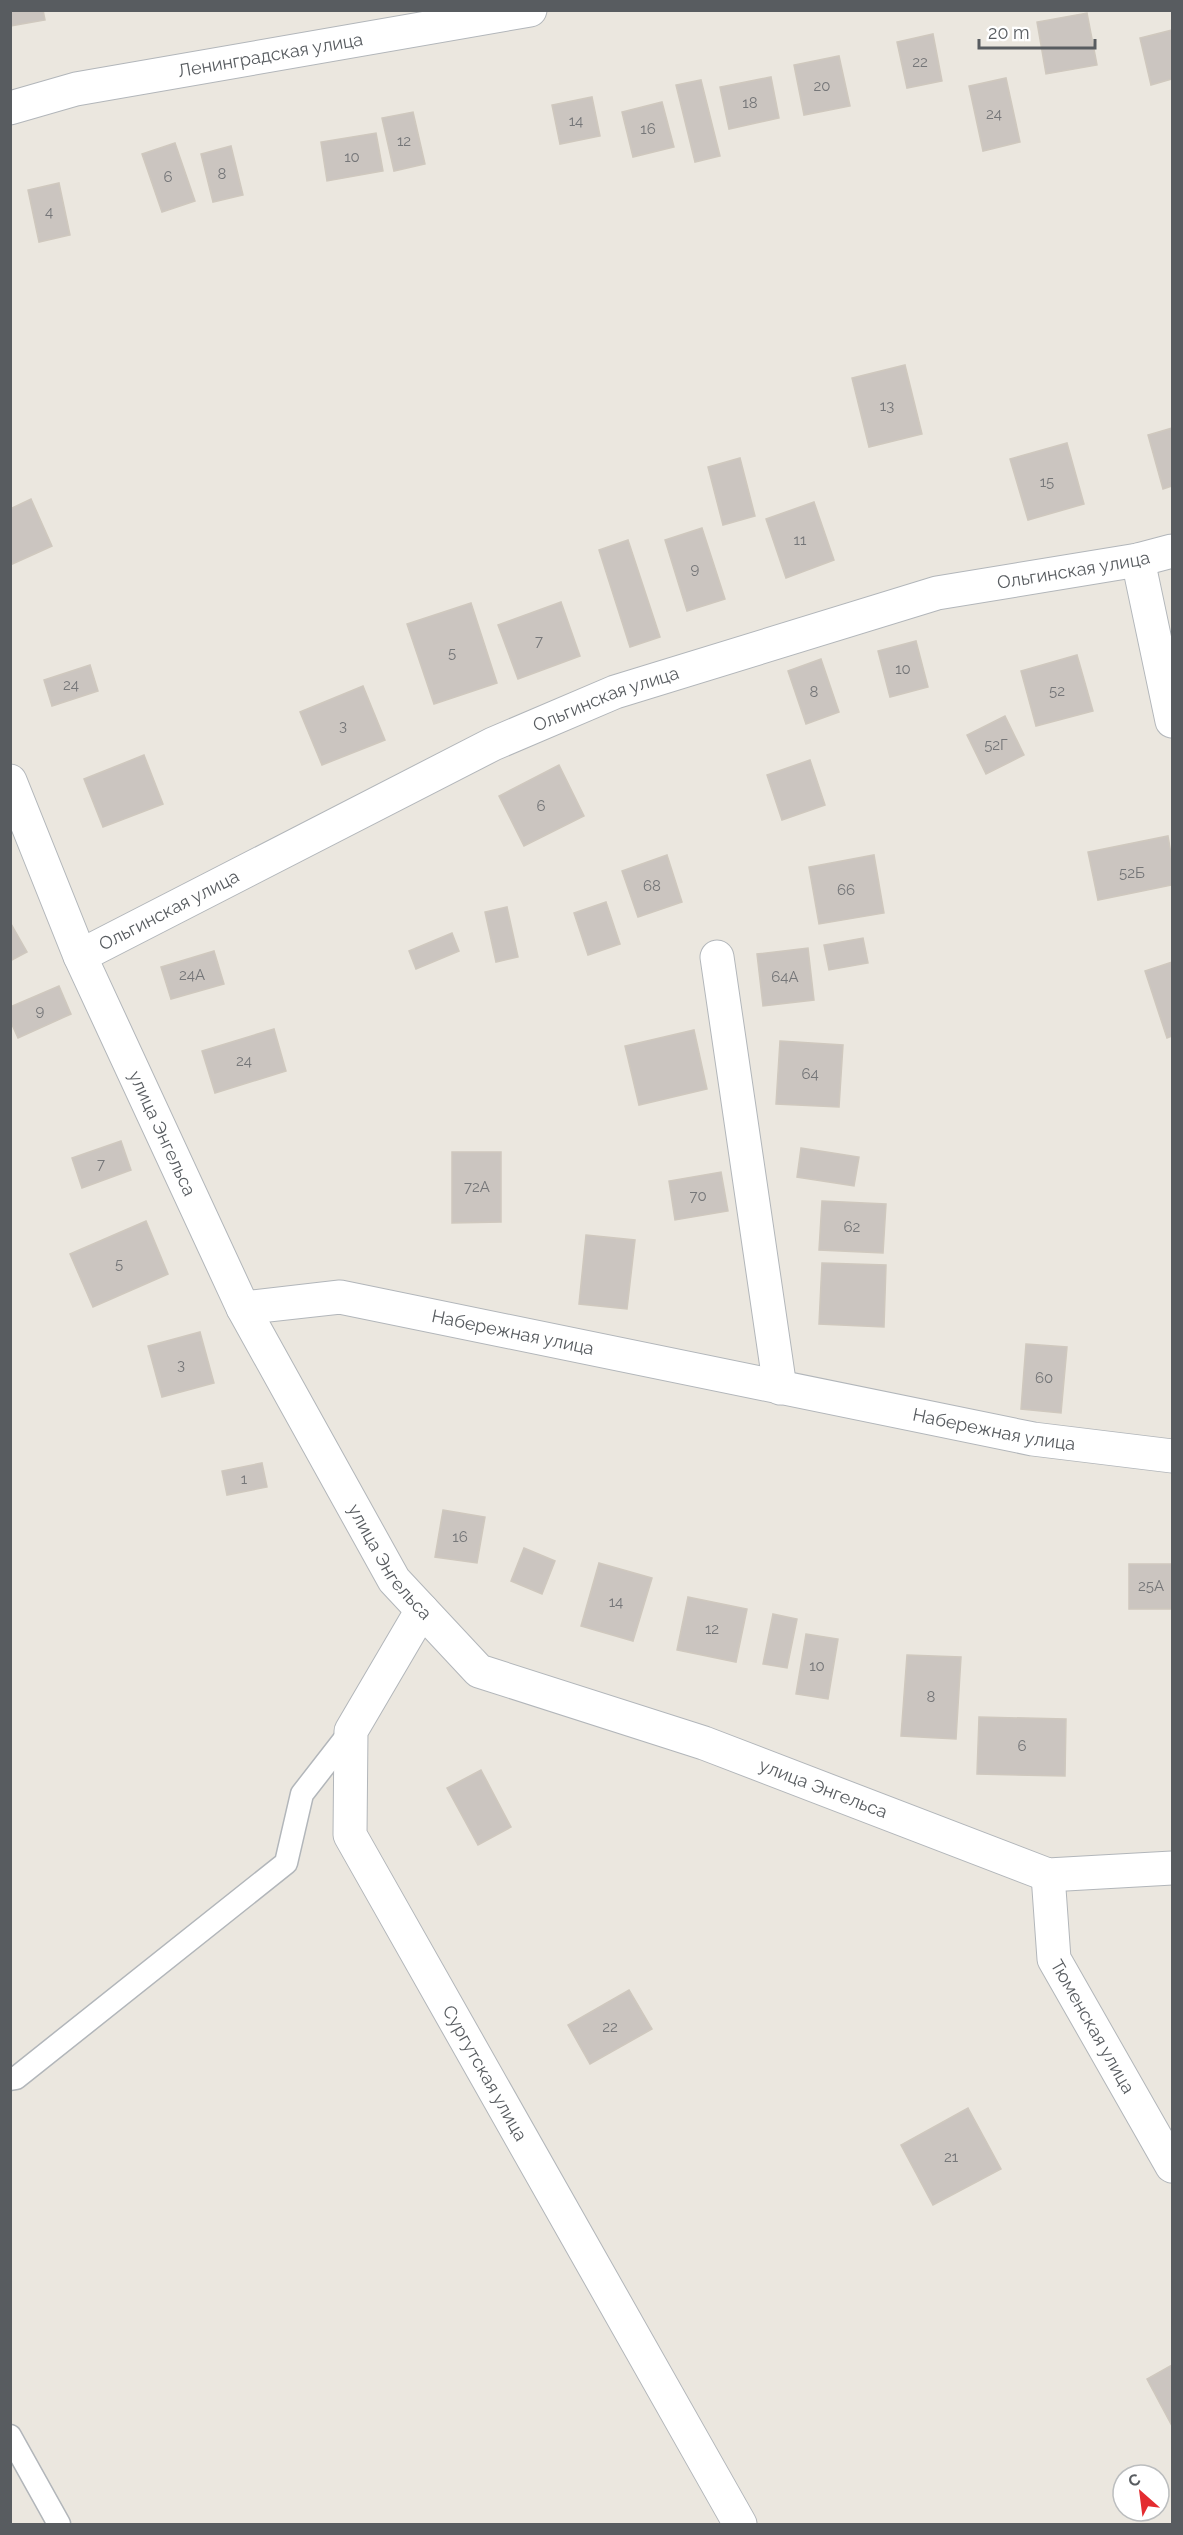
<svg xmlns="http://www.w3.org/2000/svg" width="1183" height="2535" font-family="Raleway,sans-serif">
  <rect width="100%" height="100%" fill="#ebe7df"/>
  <g fill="#cbc5c0" stroke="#cfc8be" stroke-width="1.5">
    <polygon points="10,10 43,10 45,20 10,26"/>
    <polygon points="1087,13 1097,65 1046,74 1037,22"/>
    <polygon points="1172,30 1172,79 1151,85 1140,38"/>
    <polygon points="933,34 942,81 907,88 897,42"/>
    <polygon points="839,56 850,106 804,115 794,65"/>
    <polygon points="771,77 779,118 729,129 720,87"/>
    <polygon points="1006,78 1020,142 983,151 969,86"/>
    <polygon points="701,80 720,156 695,162 676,85"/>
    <polygon points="592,97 600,136 560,144 552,105"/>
    <polygon points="662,102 674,147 633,157 622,112"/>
    <polygon points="413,112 425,164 394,171 382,118"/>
    <polygon points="376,133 383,171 327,181 321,142"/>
    <polygon points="175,143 195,201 162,212 142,154"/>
    <polygon points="231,146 243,195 213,202 201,154"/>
    <polygon points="59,183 70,235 39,242 28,190"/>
    <polygon points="905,365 922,434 869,447 852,378"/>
    <polygon points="1172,428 1172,486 1163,489 1148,435"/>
    <polygon points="1067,443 1084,504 1028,520 1010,459"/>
    <polygon points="740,458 755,516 723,525 708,467"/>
    <polygon points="31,499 52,546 10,565 10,509"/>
    <polygon points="814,502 834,560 786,578 766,519"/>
    <polygon points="702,528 725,599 687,611 665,540"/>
    <polygon points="628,540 660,637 630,647 599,550"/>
    <polygon points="561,602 580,656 518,679 498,625"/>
    <polygon points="471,603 497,683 434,704 407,624"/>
    <polygon points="916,641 928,687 890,697 878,651"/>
    <polygon points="1077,655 1093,711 1036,726 1021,671"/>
    <polygon points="821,659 839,712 806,724 788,671"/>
    <polygon points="90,665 98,691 52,706 44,680"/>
    <polygon points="363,686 385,740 322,765 300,712"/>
    <polygon points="1005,716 1024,755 986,774 967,735"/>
    <polygon points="144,755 163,804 103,827 84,779"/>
    <polygon points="810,760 825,805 782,820 767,775"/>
    <polygon points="559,765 584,816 524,846 499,796"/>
    <polygon points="1168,836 1172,860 1172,885 1098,900 1088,852"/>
    <polygon points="667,855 682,902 638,917 622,871"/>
    <polygon points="874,855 884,913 819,924 809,867"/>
    <polygon points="606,902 620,944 588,955 574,913"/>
    <polygon points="507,907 518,957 496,962 485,912"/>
    <polygon points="10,922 27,952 10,961"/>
    <polygon points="452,933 459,951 416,969 409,951"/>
    <polygon points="863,938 868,963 829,970 824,945"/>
    <polygon points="808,948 814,1000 763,1006 757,954"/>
    <polygon points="214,951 224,984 171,999 161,967"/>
    <polygon points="1172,962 1172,1036 1167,1038 1145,971"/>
    <polygon points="59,986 71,1014 18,1038 10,1020 10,1007"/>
    <polygon points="274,1029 286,1071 215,1093 202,1051"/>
    <polygon points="694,1030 707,1089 639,1105 625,1046"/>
    <polygon points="780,1041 843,1045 839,1107 776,1104"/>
    <polygon points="121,1141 131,1170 82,1188 72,1158"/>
    <polygon points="801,1148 859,1157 854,1186 797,1177"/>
    <polygon points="452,1152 501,1152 501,1222 452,1223"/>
    <polygon points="721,1172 728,1211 675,1220 669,1181"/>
    <polygon points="822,1201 886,1204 883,1253 819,1250"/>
    <polygon points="146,1221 168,1274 93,1307 70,1254"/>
    <polygon points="586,1235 635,1240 627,1309 579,1304"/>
    <polygon points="822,1263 886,1265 884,1327 819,1324"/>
    <polygon points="200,1332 214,1383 162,1397 148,1346"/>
    <polygon points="1026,1344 1067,1347 1061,1413 1021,1409"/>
    <polygon points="262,1463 267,1487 227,1495 222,1471"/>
    <polygon points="443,1510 485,1517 477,1563 435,1557"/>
    <polygon points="524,1548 555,1561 542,1594 511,1581"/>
    <polygon points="599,1563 652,1578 633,1641 581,1626"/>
    <rect x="1129" y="1564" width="43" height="45"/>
    <polygon points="688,1597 747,1609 736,1662 677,1650"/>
    <polygon points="773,1614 797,1619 787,1668 763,1664"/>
    <polygon points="806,1634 838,1639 828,1699 796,1694"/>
    <polygon points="907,1655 961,1657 956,1739 901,1736"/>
    <polygon points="979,1717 1066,1719 1065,1776 977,1774"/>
    <polygon points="481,1770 511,1827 478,1845 447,1788"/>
    <polygon points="629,1990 652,2029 590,2064 568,2025"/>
    <polygon points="968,2108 1001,2169 933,2205 901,2145"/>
    <polygon points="1172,2365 1172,2426 1147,2379"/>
  </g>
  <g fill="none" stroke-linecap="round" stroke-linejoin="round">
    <g stroke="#b2b6ba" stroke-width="25">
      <g id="service">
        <polyline points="10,2079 16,2078 286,1863 302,1794 351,1731"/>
        <polyline points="10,2436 59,2524"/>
      </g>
    </g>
    <g stroke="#b2b6ba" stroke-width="35">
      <g id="minor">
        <path id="s1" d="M10,108l66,-19 454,-79"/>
        <polyline points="1138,560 1172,721"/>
        <path id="s2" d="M10,781l70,175 163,352 151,272 85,91 225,72 344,132 124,-7"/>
        <path id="s3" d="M80,956l413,-212 122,-52 322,-99 201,-33 34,-9"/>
        <polyline points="717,957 780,1388"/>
        <path id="s4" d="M243,1308l97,-11 693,142 139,17"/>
        <path id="s5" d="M422,1610l-71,121 -1,104 390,689"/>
        <path id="s6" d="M1048,1875l6,84 118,207"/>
      </g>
    </g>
    <use href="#service" stroke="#fff" stroke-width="22"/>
    <use href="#minor" stroke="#fff" stroke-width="33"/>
  </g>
  <g text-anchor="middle" stroke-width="5" stroke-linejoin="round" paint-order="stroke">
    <g font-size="15" fill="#757678">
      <text x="920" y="67">22</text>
      <text x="822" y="91">20</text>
      <text x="750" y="108">18</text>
      <text x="994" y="119">24</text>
      <text x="576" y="126">14</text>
      <text x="648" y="134">16</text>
      <text x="404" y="146">12</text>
      <text x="352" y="162">10</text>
      <text x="222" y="179">8</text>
      <text x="168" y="182">6</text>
      <text x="49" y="217">4</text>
      <text x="887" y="411">13</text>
      <text x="1047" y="487">15</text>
      <text x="800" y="545">11</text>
      <text x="695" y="574">9</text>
      <text x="539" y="646">7</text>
      <text x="452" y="658">5</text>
      <text x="903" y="674">10</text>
      <text x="71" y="690">24</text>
      <text x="1057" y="696">52</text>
      <text x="814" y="697">8</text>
      <text x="343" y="731">3</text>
      <text x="996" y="750">52Г</text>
      <text x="541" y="811">6</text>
      <text x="1132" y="878">52Б</text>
      <text x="652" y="891">68</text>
      <text x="846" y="895">66</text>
      <text x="192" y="980">24А</text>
      <text x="785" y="982">64А</text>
      <text x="40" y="1016">9</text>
      <text x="244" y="1066">24</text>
      <text x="810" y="1079">64</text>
      <text x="101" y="1169">7</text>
      <text x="477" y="1192">72А</text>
      <text x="698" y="1201">70</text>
      <text x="852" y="1232">62</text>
      <text x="119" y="1269">5</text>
      <text x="181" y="1370">3</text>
      <text x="1044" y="1383">60</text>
      <text x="244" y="1484">1</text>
      <text x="460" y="1542">16</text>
      <text x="1151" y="1591">25А</text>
      <text x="616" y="1607">14</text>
      <text x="712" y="1634">12</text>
      <text x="817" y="1671">10</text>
      <text x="931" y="1702">8</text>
      <text x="1022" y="1751">6</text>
      <text x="610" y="2032">22</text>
      <text x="951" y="2162">21</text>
    </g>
    <g font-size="18" fill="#585c60" stroke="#fff">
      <text dy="6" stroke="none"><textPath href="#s1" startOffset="266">Ленинградская улица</textPath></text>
      <text dy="6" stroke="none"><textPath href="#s3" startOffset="1072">Ольгинская улица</textPath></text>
      <text dy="6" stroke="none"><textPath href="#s3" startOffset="586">Ольгинская улица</textPath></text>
      <text dy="6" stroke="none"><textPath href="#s3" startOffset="100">Ольгинская улица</textPath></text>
      <text dy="6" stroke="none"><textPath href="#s2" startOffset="384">улица Энгельса</textPath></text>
      <text dy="6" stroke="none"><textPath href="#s4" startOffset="274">Набережная улица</textPath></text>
      <text dy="6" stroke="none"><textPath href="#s4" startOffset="765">Набережная улица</textPath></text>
      <text dy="6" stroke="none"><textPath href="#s2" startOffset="870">улица Энгельса</textPath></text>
      <text dy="6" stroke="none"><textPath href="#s2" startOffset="1376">улица Энгельса</textPath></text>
      <text dy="6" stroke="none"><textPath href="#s6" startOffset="162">Тюменская улица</textPath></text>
      <text dy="6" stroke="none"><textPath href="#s5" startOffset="518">Сургутская улица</textPath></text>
    </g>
  </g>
  <rect width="1183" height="2535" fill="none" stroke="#585c60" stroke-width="24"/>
  <g transform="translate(1141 2493) rotate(332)"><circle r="28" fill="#ffffff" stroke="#bcbebf" stroke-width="1.5"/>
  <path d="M0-4.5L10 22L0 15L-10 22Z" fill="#e42c30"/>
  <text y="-9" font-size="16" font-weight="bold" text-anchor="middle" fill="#585c60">С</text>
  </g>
  <path d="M979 39v9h116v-9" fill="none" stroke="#585c60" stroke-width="3"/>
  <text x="988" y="39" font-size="18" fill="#585c60" stroke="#ffffff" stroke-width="4.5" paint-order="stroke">20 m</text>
</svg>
